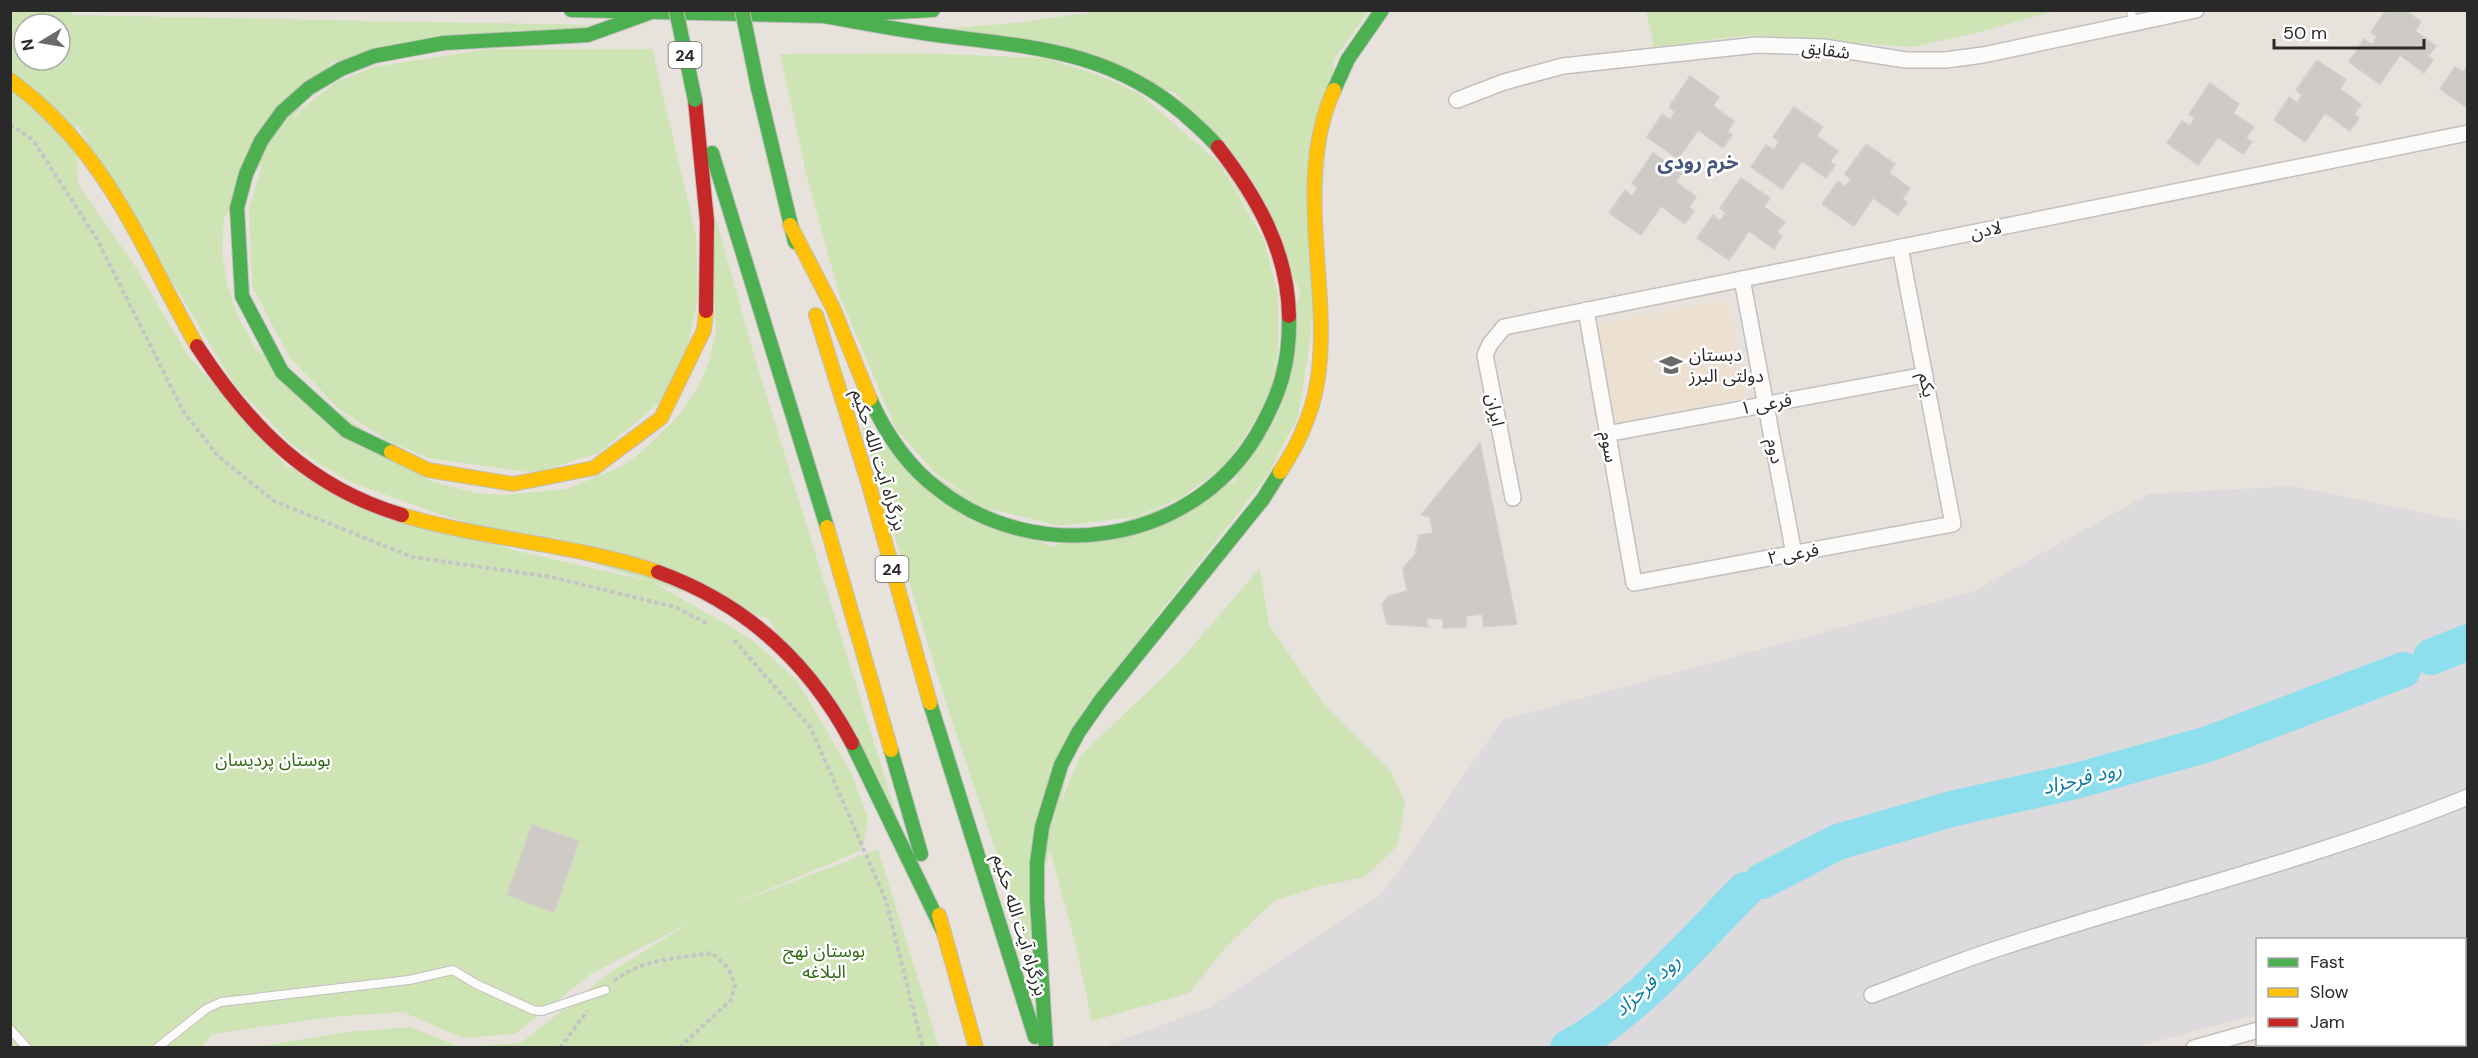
<svg xmlns="http://www.w3.org/2000/svg" width="2478" height="1058" font-family="'DM Sans','Noto Sans Arabic',sans-serif">
  <rect width="100%" height="100%" fill="#e8e2dd"/>
  <polygon fill="#dddadd" points="2293,486 2467,522 2467,957 2465,957 2464,940 2258,940 2257,1015 2134,1047 1108,1048 1108,1045 1208,1008 1383,893 1502,720 1972,592 2149,494"/>
  <polygon fill="#ece0d1" points="1724,300 1729,310 1745,398 1614,423 1597,332 1600,324"/>
  <g fill="#cee4b4" fill-rule="evenodd">
    <polygon points="1106,10 1369,11 1334,59 1310,341 1298,417 1267,476 1081,713 1028,947 948,709 854,402 881,443 1050,547 1235,482 1301,292 1176,93 950,28 1016,23"/>
    <path d="M10,11h62v4l522,10 -262,37 -108,156 -2,34 5,31 10,32 19,34 176,133 45,11 27,2 63,-6 55,-23 23,-17 33,-33 19,-27 11,-25 8,-31 -7,-138 48,170 140,452 -128,-198 -330,-105 -86,-31 -34,-19 -30,-22 -55,-58 -158,-261 2,61 57,82 54,91 97,109 227,84 140,32 98,57 45,40 55,93 17,46 -6,32 -138,58 154,-59 61,198h-685l93,-15 63,-5 50,20 61,-4 87,-69 83,-52 -100,52 -76,60 -52,4 -60,-26 -71,5 -120,17 -10,13h-191zM24,24h36v36h-36z"/>
    <polygon points="1646,11 1646,10 2054,11 1976,33 1913,47 1751,35 1654,47"/>
    <polygon points="489,49 652,49 696,235 698,298 685,358 661,401 599,453 535,473 428,458 387,440 339,409 289,357 252,286 249,208 263,162 283,131 303,108 336,82 373,67"/>
    <polygon points="918,53 1045,58 1096,74 1139,93 1219,163 1264,240 1278,295 1278,352 1263,408 1226,465 1179,499 1134,517 1060,526 986,508 934,472 895,427 839,294 807,177 780,54"/>
    <polygon points="1260,568 1269,625 1322,702 1391,772 1405,802 1398,845 1365,877 1321,886 1274,901 1226,947 1189,993 1092,1021 1075,942 1050,851 1061,802 1080,756 1179,662"/>
  </g>
  <g fill="none" stroke-linecap="round" stroke-linejoin="round">
    <g stroke="#8ddfee" stroke-width="36">
      <polyline points="2431,657 2468,642"/>
      <polyline points="1762,881 1838,842 1951,809 2076,781 2208,744 2403,670"/>
      <path d="M1568,1048c66,-35 124,-105 177,-158"/>
    </g>
  </g>
  <g fill="#cecbc7" stroke="#d3ceca" stroke-width="1.5">
    <polygon points="2386,10 2405,10 2421,22 2415,31 2436,46 2428,56 2433,60 2424,73 2400,55 2380,84 2349,62 2364,39 2372,45 2377,37 2371,32"/>
    <polygon points="2317,60 2346,80 2340,89 2361,104 2354,115 2359,118 2350,131 2325,113 2305,142 2274,120 2289,97 2297,103 2302,95 2296,90"/>
    <polygon points="2468,66 2468,108 2440,89 2455,67 2463,72"/>
    <polygon points="1690,76 1719,97 1713,106 1734,121 1727,132 1732,135 1723,148 1698,130 1678,159 1647,137 1662,114 1670,120 1675,112 1669,107"/>
    <polygon points="2210,83 2239,104 2233,113 2254,127 2246,138 2252,142 2243,154 2218,137 2198,165 2167,143 2182,121 2190,126 2195,118 2189,114"/>
    <polygon points="1794,107 1823,127 1817,136 1838,151 1830,162 1835,165 1826,178 1802,161 1782,189 1751,167 1766,145 1774,150 1779,142 1773,137"/>
    <polygon points="1866,144 1895,164 1889,173 1910,188 1902,199 1907,202 1898,215 1873,198 1854,226 1822,204 1838,181 1845,187 1851,179 1845,174"/>
    <polygon points="1653,153 1682,173 1676,182 1696,197 1689,207 1694,211 1685,224 1661,206 1641,235 1609,213 1625,190 1632,196 1638,188 1632,183"/>
    <polygon points="1741,178 1770,198 1764,207 1785,222 1777,232 1782,236 1774,249 1749,231 1729,260 1697,238 1713,215 1720,221 1726,213 1720,208"/>
    <polygon points="1480,443 1517,624 1484,627 1482,614 1466,616 1466,627 1443,628 1443,619 1426,618 1428,627 1387,624 1382,604 1389,596 1407,591 1403,568 1415,555 1419,535 1433,533 1430,517 1421,515"/>
    <polygon points="532,825 579,841 554,912 507,895"/>
  </g>
  <g fill="none" stroke-linecap="round" stroke-linejoin="round">
    <g stroke="#c1bfbf" stroke-width="10">
      <g id="lane">
        <polyline points="2131,10 2133,23"/>
        <polyline points="10,1029 27,1048"/>
        <polyline points="157,1048 206,1009 221,1002 409,980 453,970 476,984 533,1010 542,1011 605,990"/>
      </g>
    </g>
    <g stroke="#c1bfbf" stroke-width="18">
      <g id="street">
        <polyline points="1457,100 1504,82 1563,66 1757,45 1823,47 1906,60 1946,60 1983,55 2196,10"/>
        <polyline points="1742,279 1794,554"/>
        <polyline points="1586,310 1634,583 1953,524 1900,247"/>
        <polyline points="1606,434 1925,375"/>
        <polyline points="1513,498 1485,355 1490,344 1504,327 2468,133"/>
        <polyline points="2464,976 2468,975"/>
        <path d="M1872,995c46,-17 91,-36 137,-50 153,-50 309,-87 459,-148"/>
        <polyline points="2408,1044 2409,1048"/>
        <polyline points="2194,1048 2258,1030"/>
      </g>
    </g>
    <g stroke="#c0bebc" stroke-width="16">
      <g id="fast">
        <polyline points="571,10 824,16 933,10"/>
        <path d="M824,16c38,7 75,14 113,19 93,12 173,15 248,80 11,10 23,20 33,32"/>
        <polyline points="758,88 795,242"/>
        <polyline points="1334,90 1348,59 1382,10"/>
        <polyline points="712,153 827,527"/>
        <path d="M870,399c16,35 37,67 68,90 98,78 252,56 318,-53 24,-41 34,-72 33,-120"/>
        <polyline points="391,452 347,431 282,372 242,296 237,208 246,174 261,141 282,112 309,88 341,69 374,56 444,43 588,35 649,13"/>
        <polyline points="930,703 1035,1037"/>
        <polyline points="852,743 944,933"/>
        <polyline points="891,750 921,854"/>
        <polyline points="1046,1048 1037,899 1037,863 1042,827 1061,765 1078,733 1101,700 1263,499 1280,472"/>
      </g>
    </g>
    <g stroke="#c0bebc" stroke-width="16">
      <g id="slow">
        <path d="M10,80c98,72 129,164 187,266"/>
        <polyline points="790,225 833,308 870,399"/>
        <polyline points="816,315 869,485 930,703"/>
        <polyline points="391,452 428,470 513,484 594,468 661,418 704,330 706,311"/>
        <path d="M1280,472c20,-30 35,-65 39,-102 10,-92 -25,-192 15,-280"/>
        <path d="M402,515c83,25 173,29 256,57"/>
        <polyline points="827,527 891,750"/>
        <polyline points="939,915 976,1048"/>
      </g>
    </g>
    <g stroke="#c0bebc" stroke-width="16">
      <g id="jam">
        <polyline points="695,100 707,221 706,311"/>
        <path d="M1218,147c39,50 70,104 71,169"/>
        <path d="M197,346c52,80 111,141 205,169"/>
        <path d="M658,572c86,31 151,90 194,171"/>
      </g>
    </g>
    <g stroke="#c6c5c5" stroke-width="4" stroke-dasharray="4.5 3" stroke-linecap="butt">
      <polyline points="10,124 33,140 97,239 183,411 218,456 274,501 412,557 551,577 675,607 708,624"/>
      <polyline points="734,640 811,728 886,901 923,1048"/>
      <path d="M614,981c27,-22 65,-23 98,-28l17,16 6,16 -4,15 -52,48"/>
      <polyline points="560,1048 587,1011"/>
    </g>
    <use href="#lane" stroke="#fcfbfa" stroke-width="8"/>
    <use href="#street" stroke="#fcfbfa" stroke-width="15"/>
    <use href="#fast" stroke="#4caf50" stroke-width="14"/>
    <use href="#slow" stroke="#ffc107" stroke-width="14"/>
    <use href="#jam" stroke="#c62828" stroke-width="14"/>
    <g stroke="#c0bebc" stroke-width="16" stroke-linecap="butt">
      <g id="fast-bridge">
        <polyline points="676,10 695,100"/>
        <polyline points="742,10 758,88"/>
      </g>
    </g>
    <use href="#fast-bridge" stroke="#4caf50" stroke-width="14"/>
  </g>
  <defs>
    <g id="school-bare" transform="scale(1.8)"><path d="M0-5L7-2L0 1L-7-2ZM-4 1L0 2.5L4 1V4Q0 6-4 4Z" fill="#6c6a68" stroke="#fff" stroke-width="2.5" paint-order="stroke"/></g>
  </defs>
  <g fill-rule="evenodd">
    <use href="#school-bare" x="1671" y="365"/>
  </g>
  <g text-anchor="middle" stroke-width="5" stroke-linejoin="round" paint-order="stroke">
    <g fill="#fff" stroke="#696969" stroke-width="1.5">
      <rect x="668.5" y="42" width="33" height="26" rx="4.5"/>
      <rect x="875.5" y="556" width="33" height="26" rx="4.5"/>
    </g>
    <g font-size="16" font-weight="bold" fill="#292929">
      <text x="685" y="61">24</text>
      <text x="892" y="575">24</text>
    </g>
    <g font-size="18" fill="#292929" stroke="#fff">
      <text transform="translate(1826 50) rotate(7)" y="6">شقایق</text>
      <text transform="translate(1986 230) rotate(-11)" y="6">لادن</text>
      <text transform="translate(1927 385) rotate(79)" y="6">یکم</text>
      <text transform="translate(1766 404) rotate(-10)" y="6">فرعی ۱</text>
      <text transform="translate(1495 410) rotate(79)" y="6">ایران</text>
      <text transform="translate(1609 447) rotate(80)" y="6">سوم</text>
      <text transform="translate(1775 451) rotate(79)" y="6">دوم</text>
      <text transform="translate(879 460) rotate(73)" y="6">بزرگراه آیت الله حکیم</text>
      <text transform="translate(1793 554) rotate(-10)" y="6">فرعی ۲</text>
      <text transform="translate(1020 925) rotate(73)" y="6">بزرگراه آیت الله حکیم</text>
    </g>
    <g font-size="18" fill="#292929" stroke="#fff" text-anchor="start">
      <text x="1689" y="361">دبستان<tspan x="1689" dy="21">دولتی البرز</tspan></text>
    </g>
    <g font-size="18" fill="#306916" stroke="#fff">
      <text x="273" y="766">بوستان پردیسان</text>
      <text x="824" y="957">بوستان نهج<tspan x="824" dy="21">البلاغه</tspan></text>
    </g>
    <g font-size="20" font-weight="bold" fill="#47567b" stroke="#fff">
      <text x="1698" y="169">خرم رودی</text>
    </g>
    <g font-size="20" font-style="italic" fill="#067b9f" stroke="#fff">
      <text transform="translate(2082 778) rotate(-14)" y="7">رود فرحزاد</text>
      <text transform="translate(1647 985) rotate(-42)" y="7">رود فرحزاد</text>
    </g>
  </g>
  <rect width="2478" height="1058" fill="none" stroke="#292929" stroke-width="24"/>
  <rect x="2256" y="938" width="210" height="108" fill="#ffffff" stroke="#a9a9a9" stroke-width="1.5"/>
  <rect x="2268" y="958" width="30" height="9" fill="#4caf50" stroke="#a9a9a9" stroke-width="1.5"/>
  <text x="2310" y="968" font-size="18" fill="#292929">Fast</text>
  <rect x="2268" y="988" width="30" height="9" fill="#ffc107" stroke="#a9a9a9" stroke-width="1.5"/>
  <text x="2310" y="998" font-size="18" fill="#292929">Slow</text>
  <rect x="2268" y="1018" width="30" height="9" fill="#c62828" stroke="#a9a9a9" stroke-width="1.5"/>
  <text x="2310" y="1028" font-size="18" fill="#292929">Jam</text>
  <g transform="translate(42 42) rotate(259)"><circle r="28" fill="#ffffff" stroke="#a9a9a9" stroke-width="1.5"/>
  <path d="M0-4.5L10 22L0 15L-10 22Z" fill="#6c6a68"/>
  <text y="-9" font-size="16" font-weight="bold" text-anchor="middle" fill="#292929">N</text>
  </g>
  <path d="M2274 39v9h150v-9" fill="none" stroke="#292929" stroke-width="3"/>
  <text x="2283" y="39" font-size="18" fill="#292929" stroke="#ffffff" stroke-width="4.5" paint-order="stroke">50 m</text>
</svg>
